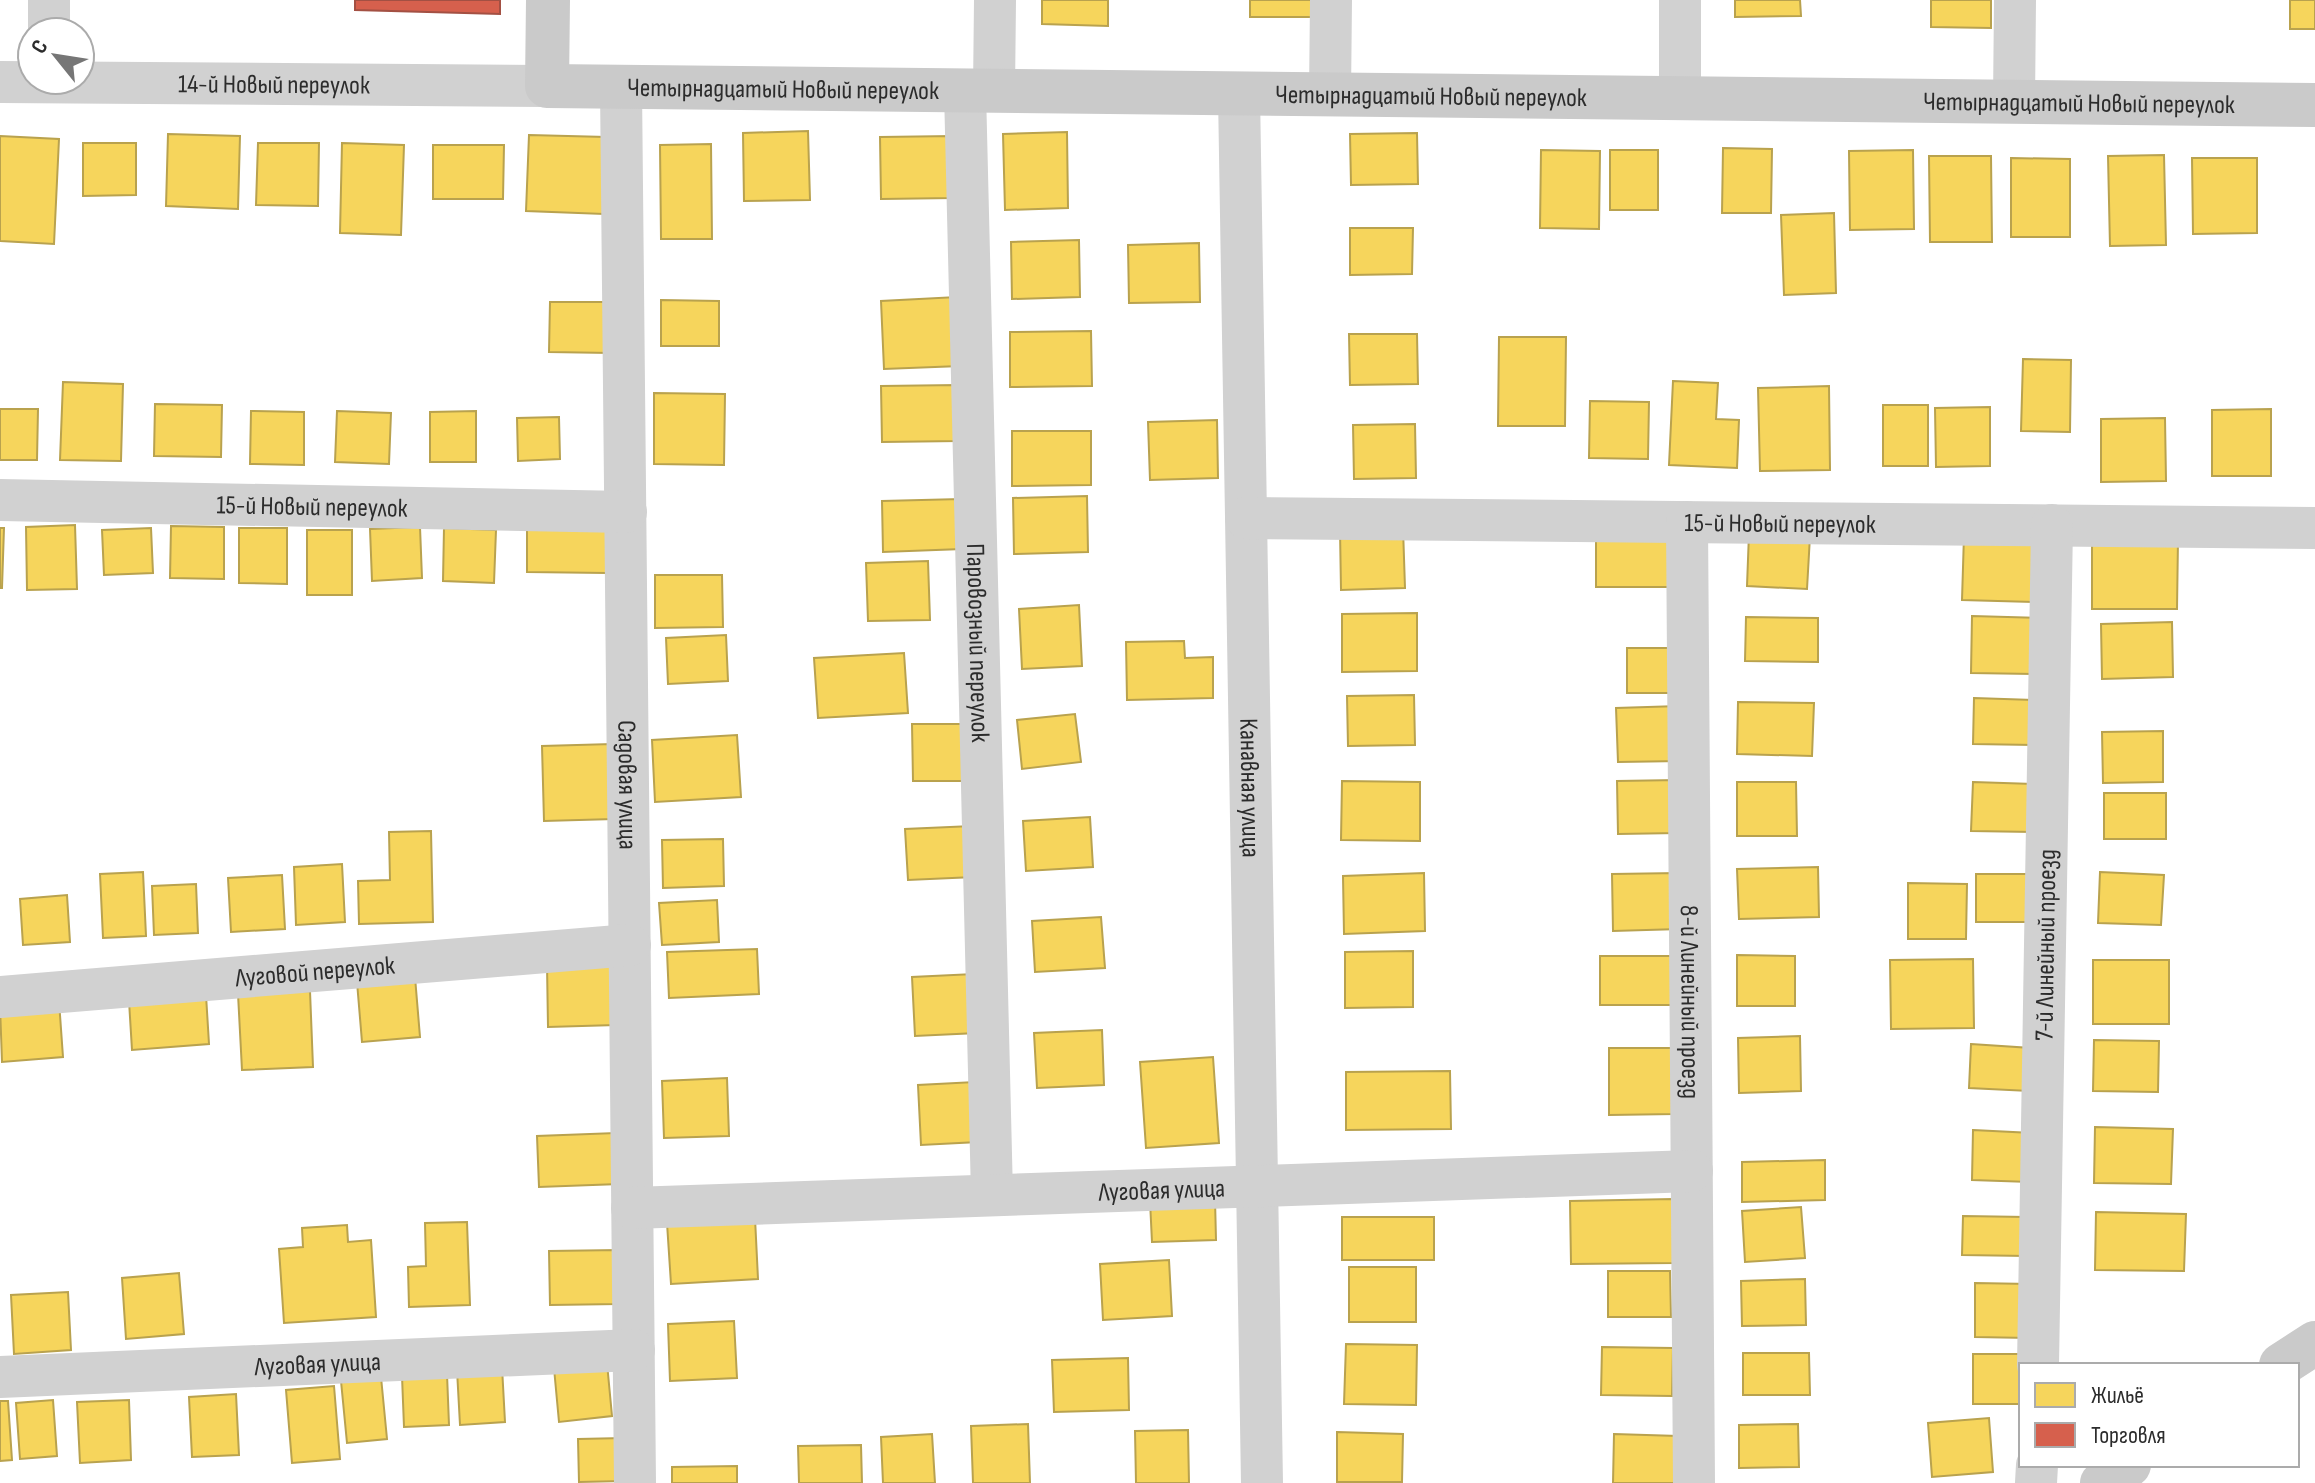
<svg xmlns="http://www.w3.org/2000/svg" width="2315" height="1483" font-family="'Sofia Sans Condensed',sans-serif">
  <rect width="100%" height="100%" fill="#fff"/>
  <g fill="#f6d55c" stroke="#b9a24e" stroke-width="2">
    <polygon points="1042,0 1108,0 1108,26 1042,24"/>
    <polygon points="1250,0 1314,0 1313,17 1250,17"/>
    <polygon points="1735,0 1800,0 1801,16 1735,17"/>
    <polygon points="1931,0 1991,0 1991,28 1931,27"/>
    <rect x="2290" y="0" width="25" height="29"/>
    <polygon points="808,131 810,200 744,201 743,133"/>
    <polygon points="1067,132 1068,208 1005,210 1003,134"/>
    <polygon points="1417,133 1418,184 1351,185 1350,134"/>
    <polygon points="168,134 240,136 238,209 166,206"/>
    <polygon points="529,135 606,137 604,214 526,211"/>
    <polygon points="0,136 59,139 54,244 0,241"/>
    <polygon points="953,136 954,198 881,199 880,137"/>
    <polygon points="83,143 136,143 136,195 83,196"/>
    <polygon points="258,143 319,143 318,206 256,205"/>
    <polygon points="342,143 404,145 401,235 340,233"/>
    <polygon points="711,144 712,239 661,239 660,145"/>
    <polygon points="433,145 504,145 503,199 433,199"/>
    <polygon points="1723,148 1772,149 1771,213 1722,213"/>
    <polygon points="1541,150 1600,151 1599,229 1540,228"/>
    <rect x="1610" y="150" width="48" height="60"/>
    <polygon points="1913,150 1914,229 1850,230 1849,151"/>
    <polygon points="2164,155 2166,245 2110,246 2108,156"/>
    <polygon points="1929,156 1991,156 1992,242 1930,242"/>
    <polygon points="2011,158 2070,159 2070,237 2011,237"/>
    <polygon points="2192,158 2257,158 2257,233 2193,234"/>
    <polygon points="1834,213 1836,293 1784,295 1781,215"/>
    <polygon points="1350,228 1413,228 1412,274 1350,275"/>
    <polygon points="1079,240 1080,297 1012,299 1011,242"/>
    <polygon points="1199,243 1200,302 1129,303 1128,245"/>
    <polygon points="957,297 960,366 884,369 881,301"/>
    <polygon points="661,300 719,301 719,346 661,346"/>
    <polygon points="550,302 612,302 611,353 549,352"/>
    <polygon points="1091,331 1092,386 1010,387 1010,332"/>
    <polygon points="1349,334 1417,334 1418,384 1350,385"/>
    <polygon points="1499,337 1566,337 1565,426 1498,426"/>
    <polygon points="2023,359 2071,360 2070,432 2021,431"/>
    <polygon points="1673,381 1718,383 1716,419 1739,420 1737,468 1669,465"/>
    <polygon points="63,382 123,384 121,461 60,460"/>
    <polygon points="958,385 959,441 882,442 881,386"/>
    <polygon points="1829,386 1830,470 1760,471 1758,388"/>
    <polygon points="654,393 725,394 724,465 654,464"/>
    <polygon points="1590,401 1649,402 1648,459 1589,458"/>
    <polygon points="155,404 222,405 221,457 154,456"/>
    <rect x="1883" y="405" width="45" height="61"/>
    <polygon points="1990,407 1990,466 1936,467 1935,408"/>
    <polygon points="0,409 38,409 37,460 0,460"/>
    <polygon points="2271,409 2271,476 2212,476 2212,410"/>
    <polygon points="251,411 304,412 304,465 250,464"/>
    <polygon points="337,411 391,413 389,464 335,462"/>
    <polygon points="476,411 476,462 430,462 430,412"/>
    <polygon points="559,417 560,459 518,461 517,418"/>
    <polygon points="2165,418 2166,481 2101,482 2101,419"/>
    <polygon points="1217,420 1218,478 1150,480 1148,422"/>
    <polygon points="1415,424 1416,478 1354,479 1353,425"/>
    <polygon points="1012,431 1091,431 1091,485 1012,486"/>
    <polygon points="1087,496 1088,552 1014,554 1013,498"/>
    <polygon points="961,499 962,549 883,552 882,501"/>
    <polygon points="75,525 77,589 27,590 26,527"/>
    <polygon points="171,526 224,527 224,579 170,578"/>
    <polygon points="420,527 422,578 372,581 370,529"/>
    <polygon points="527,527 606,528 606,573 527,572"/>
    <polygon points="0,528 4,528 2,588 0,588"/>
    <polygon points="151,528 153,573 104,575 102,530"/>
    <polygon points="239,528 287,528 287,584 239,583"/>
    <polygon points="444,528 496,530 494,583 443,581"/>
    <polygon points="1403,528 1405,588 1341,590 1340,530"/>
    <rect x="307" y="530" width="45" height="65"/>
    <rect x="1596" y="533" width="79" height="54"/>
    <polygon points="1749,533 1810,536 1807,589 1747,586"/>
    <polygon points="1964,535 2040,536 2038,602 1962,600"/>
    <polygon points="2092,538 2178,539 2177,609 2092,609"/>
    <polygon points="928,561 930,620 868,621 866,563"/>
    <polygon points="655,575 722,575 723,627 655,628"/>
    <polygon points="1079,605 1082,666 1022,669 1019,609"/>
    <polygon points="1417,613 1417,671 1342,672 1342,614"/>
    <polygon points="1972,616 2039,618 2038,674 1971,673"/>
    <polygon points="1746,617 1818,618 1818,662 1745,661"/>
    <polygon points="2172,622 2173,677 2102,679 2101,624"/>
    <polygon points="726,635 728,681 668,684 666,638"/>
    <polygon points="1184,641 1185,658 1213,657 1213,698 1127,700 1126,642"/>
    <rect x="1627" y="648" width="53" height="45"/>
    <polygon points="904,653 908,713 818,718 814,658"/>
    <polygon points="1414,695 1415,745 1348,746 1347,696"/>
    <polygon points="1974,698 2036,700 2035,745 1973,744"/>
    <polygon points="1738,702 1814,703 1812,756 1737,754"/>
    <polygon points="1679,706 1681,761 1618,762 1616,708"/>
    <polygon points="1075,714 1081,762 1022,769 1017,720"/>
    <polygon points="912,724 971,724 971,781 913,781"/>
    <polygon points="2163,731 2163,782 2103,783 2102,732"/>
    <polygon points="737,735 741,797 655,802 652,740"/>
    <polygon points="612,744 614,819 544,821 542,746"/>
    <polygon points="1678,780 1678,833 1618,834 1617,781"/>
    <polygon points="1342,781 1420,782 1420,841 1341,840"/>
    <polygon points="1737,782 1796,782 1797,836 1737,836"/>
    <polygon points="1973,782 2036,784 2035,832 1971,831"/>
    <rect x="2104" y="793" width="62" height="46"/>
    <polygon points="1090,817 1093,867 1026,871 1023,821"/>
    <polygon points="972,826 974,877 908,880 905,829"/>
    <polygon points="431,831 433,922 359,924 358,881 390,880 389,832"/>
    <polygon points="723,839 724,886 663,888 662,840"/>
    <polygon points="342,864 345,922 296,925 294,867"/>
    <polygon points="1818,867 1819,917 1739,919 1737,869"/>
    <polygon points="143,872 146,936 103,938 100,874"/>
    <polygon points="2100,872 2164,875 2161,925 2098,923"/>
    <polygon points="1424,873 1425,931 1344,934 1343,876"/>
    <polygon points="1679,873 1680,929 1613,931 1612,874"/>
    <rect x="1976" y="874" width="58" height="48"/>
    <polygon points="282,875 285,929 231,932 228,878"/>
    <polygon points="1908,883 1967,884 1966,939 1908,939"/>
    <polygon points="196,884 198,933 154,935 152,886"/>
    <polygon points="67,895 70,942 23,945 20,899"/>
    <polygon points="717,900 719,942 662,945 659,903"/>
    <polygon points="1101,917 1105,968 1035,972 1032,921"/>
    <polygon points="757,949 759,994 669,998 667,952"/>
    <polygon points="1413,951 1413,1007 1345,1008 1345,952"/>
    <polygon points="1737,955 1795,956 1795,1006 1737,1006"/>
    <rect x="1600" y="956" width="75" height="49"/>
    <polygon points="1973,959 1974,1028 1891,1029 1890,960"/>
    <rect x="2093" y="960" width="76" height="64"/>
    <polygon points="615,962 616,1025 548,1027 547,964"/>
    <polygon points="974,974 977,1033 915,1036 912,977"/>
    <polygon points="415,977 420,1037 362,1042 357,982"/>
    <polygon points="310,991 313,1067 242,1070 238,994"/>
    <polygon points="206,995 209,1044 132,1050 129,1001"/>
    <polygon points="59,1001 63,1057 2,1062 0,1006"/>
    <polygon points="1102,1030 1104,1085 1037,1088 1034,1033"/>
    <polygon points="1800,1036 1801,1091 1739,1093 1738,1038"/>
    <polygon points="2094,1040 2159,1041 2158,1092 2093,1091"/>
    <polygon points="1971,1044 2031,1048 2029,1091 1969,1088"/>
    <polygon points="1609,1048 1674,1048 1675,1114 1609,1115"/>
    <polygon points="1213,1057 1219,1143 1146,1148 1140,1062"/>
    <polygon points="1450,1071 1451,1129 1346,1130 1346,1072"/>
    <polygon points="727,1078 729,1136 664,1138 662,1081"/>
    <polygon points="975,1082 978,1142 921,1145 918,1085"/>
    <polygon points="2095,1127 2173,1129 2171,1184 2094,1183"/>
    <polygon points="1973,1130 2032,1133 2030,1182 1972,1180"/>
    <polygon points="616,1133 619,1184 539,1187 537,1136"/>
    <polygon points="1825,1160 1825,1200 1742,1202 1742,1162"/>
    <polygon points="1215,1199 1216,1240 1152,1242 1150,1201"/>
    <polygon points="1673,1199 1674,1263 1571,1264 1570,1201"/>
    <polygon points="1801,1207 1805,1258 1745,1262 1742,1211"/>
    <polygon points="2096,1212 2186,1214 2184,1271 2095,1270"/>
    <polygon points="1963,1216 2026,1217 2026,1256 1962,1255"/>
    <rect x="1342" y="1217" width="92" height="43"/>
    <polygon points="755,1218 758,1279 671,1284 667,1223"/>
    <polygon points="467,1222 470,1305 409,1307 408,1267 426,1266 425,1223"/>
    <polygon points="347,1225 348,1242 371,1240 376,1317 284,1323 279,1249 303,1247 302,1228"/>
    <polygon points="619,1250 619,1304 550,1305 549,1251"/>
    <polygon points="1169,1260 1172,1316 1103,1320 1100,1264"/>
    <rect x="1349" y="1267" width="67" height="55"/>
    <polygon points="1608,1271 1670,1271 1671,1317 1608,1317"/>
    <polygon points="179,1273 184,1334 126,1339 122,1278"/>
    <polygon points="1805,1279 1806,1325 1742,1326 1741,1281"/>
    <polygon points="1975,1283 2030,1284 2029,1338 1975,1337"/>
    <polygon points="68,1292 71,1350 14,1354 11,1295"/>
    <polygon points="734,1321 737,1378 670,1381 668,1324"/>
    <polygon points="1346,1344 1417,1345 1416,1405 1344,1404"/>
    <polygon points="1602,1347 1673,1348 1672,1396 1601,1395"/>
    <polygon points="1743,1353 1809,1353 1810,1395 1743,1395"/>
    <polygon points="1973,1354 2027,1354 2021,1365 2021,1404 1973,1404"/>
    <polygon points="1128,1358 1129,1410 1054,1412 1052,1360"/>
    <polygon points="607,1363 612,1416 559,1422 554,1368"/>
    <polygon points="502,1367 505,1422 460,1425 457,1370"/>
    <polygon points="447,1374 449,1425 404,1427 402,1376"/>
    <polygon points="381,1377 387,1439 347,1443 341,1381"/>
    <polygon points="334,1386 340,1459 292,1463 286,1390"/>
    <polygon points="236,1394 239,1455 192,1457 189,1397"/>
    <polygon points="53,1400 57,1456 20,1459 16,1403"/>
    <polygon points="129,1400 131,1460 80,1463 77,1402"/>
    <polygon points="0,1401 8,1401 12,1460 0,1461"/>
    <polygon points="1989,1418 1993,1472 1932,1477 1928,1423"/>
    <polygon points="1028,1424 1030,1483 973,1483 971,1426"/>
    <polygon points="1798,1424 1799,1467 1739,1468 1739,1425"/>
    <polygon points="1188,1430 1189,1483 1136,1483 1135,1431"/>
    <polygon points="1337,1432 1403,1434 1402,1482 1337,1482"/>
    <polygon points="932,1434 935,1483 883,1483 881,1437"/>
    <polygon points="1614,1434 1678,1436 1678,1483 1613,1483"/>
    <polygon points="624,1438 625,1481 579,1482 578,1439"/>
    <polygon points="861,1445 862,1483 799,1483 798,1446"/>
    <polygon points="737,1466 737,1483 672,1483 672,1467"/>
  </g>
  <polygon fill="#d6604d" stroke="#a35043" stroke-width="2" points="355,0 500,0 500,14 355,10"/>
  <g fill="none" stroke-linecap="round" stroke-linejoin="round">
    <g stroke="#d1d1d1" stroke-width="42">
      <polyline points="49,32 49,0"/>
      <path id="s1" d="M0,82l547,4"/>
      <path id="s2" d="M621,87l14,1396"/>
      <path id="s3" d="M965,91l27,1104"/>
      <polyline points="994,91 995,0"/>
      <path id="s4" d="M1239,94l23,1389"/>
      <polyline points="1330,95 1331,0"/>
      <polyline points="1680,99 1680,0"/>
      <polyline points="2014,102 2015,0"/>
      <path id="s5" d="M0,500l626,12"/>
      <path id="s6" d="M1246,518l1069,10"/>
      <path id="s7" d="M1687,522l7,961"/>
      <path id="s8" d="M0,997l630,-52"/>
      <path id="s9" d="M632,1208l1060,-37"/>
      <path id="s10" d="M2038,1365l14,-840"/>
      <path id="s11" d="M0,1377l634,-27"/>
      <polyline points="2036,1483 2037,1465"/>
    </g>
    <g stroke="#cacaca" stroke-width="44">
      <path id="s12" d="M548,0l-1,86 1768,19"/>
      <polyline points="2281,1365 2315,1343"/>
      <polyline points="2102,1483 2129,1465"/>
    </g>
  </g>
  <g text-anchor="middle" stroke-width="8" stroke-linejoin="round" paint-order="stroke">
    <g font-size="26" fill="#2c2c2c" stroke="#fff">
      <text dy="9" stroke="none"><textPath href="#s1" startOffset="274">14-й Новый переулок</textPath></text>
      <text dy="9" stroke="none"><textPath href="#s12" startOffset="322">Четырнадцатый Новый переулок</textPath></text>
      <text dy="9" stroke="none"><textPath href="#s12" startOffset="970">Четырнадцатый Новый переулок</textPath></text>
      <text dy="9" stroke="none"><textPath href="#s12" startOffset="1618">Четырнадцатый Новый переулок</textPath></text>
      <text dy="9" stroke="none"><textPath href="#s5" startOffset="312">15-й Новый переулок</textPath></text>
      <text dy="9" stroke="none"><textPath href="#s6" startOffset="534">15-й Новый переулок</textPath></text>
      <text dy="9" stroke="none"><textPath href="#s3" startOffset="552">Паровозный переулок</textPath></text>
      <text dy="9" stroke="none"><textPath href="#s2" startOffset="698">Садовая улица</textPath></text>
      <text dy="9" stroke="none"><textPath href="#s4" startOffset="694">Канавная улица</textPath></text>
      <text dy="9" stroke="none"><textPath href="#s10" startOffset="420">7-й Линейный проезд</textPath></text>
      <text dy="9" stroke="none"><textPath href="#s8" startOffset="316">Луговой переулок</textPath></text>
      <text dy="9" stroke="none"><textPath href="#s7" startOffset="480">8-й Линейный проезд</textPath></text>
      <text dy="9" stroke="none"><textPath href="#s9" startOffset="530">Луговая улица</textPath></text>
      <text dy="9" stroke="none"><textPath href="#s11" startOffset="318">Луговая улица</textPath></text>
    </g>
  </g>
  <rect x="2019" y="1363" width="280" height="104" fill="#ffffff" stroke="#ababab" stroke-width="2"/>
  <rect x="2035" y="1383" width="40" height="24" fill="#f6d55c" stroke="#ababab" stroke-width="2"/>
  <text x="2091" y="1403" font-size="24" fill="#2c2c2c">Жильё</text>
  <rect x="2035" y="1423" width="40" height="24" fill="#d6604d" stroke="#ababab" stroke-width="2"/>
  <text x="2091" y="1443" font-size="24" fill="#2c2c2c">Торговля</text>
  <g transform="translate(56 56) rotate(300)"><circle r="38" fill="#ffffff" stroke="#ababab" stroke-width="2"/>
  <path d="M0-6L14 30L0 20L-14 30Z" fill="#767676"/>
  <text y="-12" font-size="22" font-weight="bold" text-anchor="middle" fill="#2c2c2c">С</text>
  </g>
</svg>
